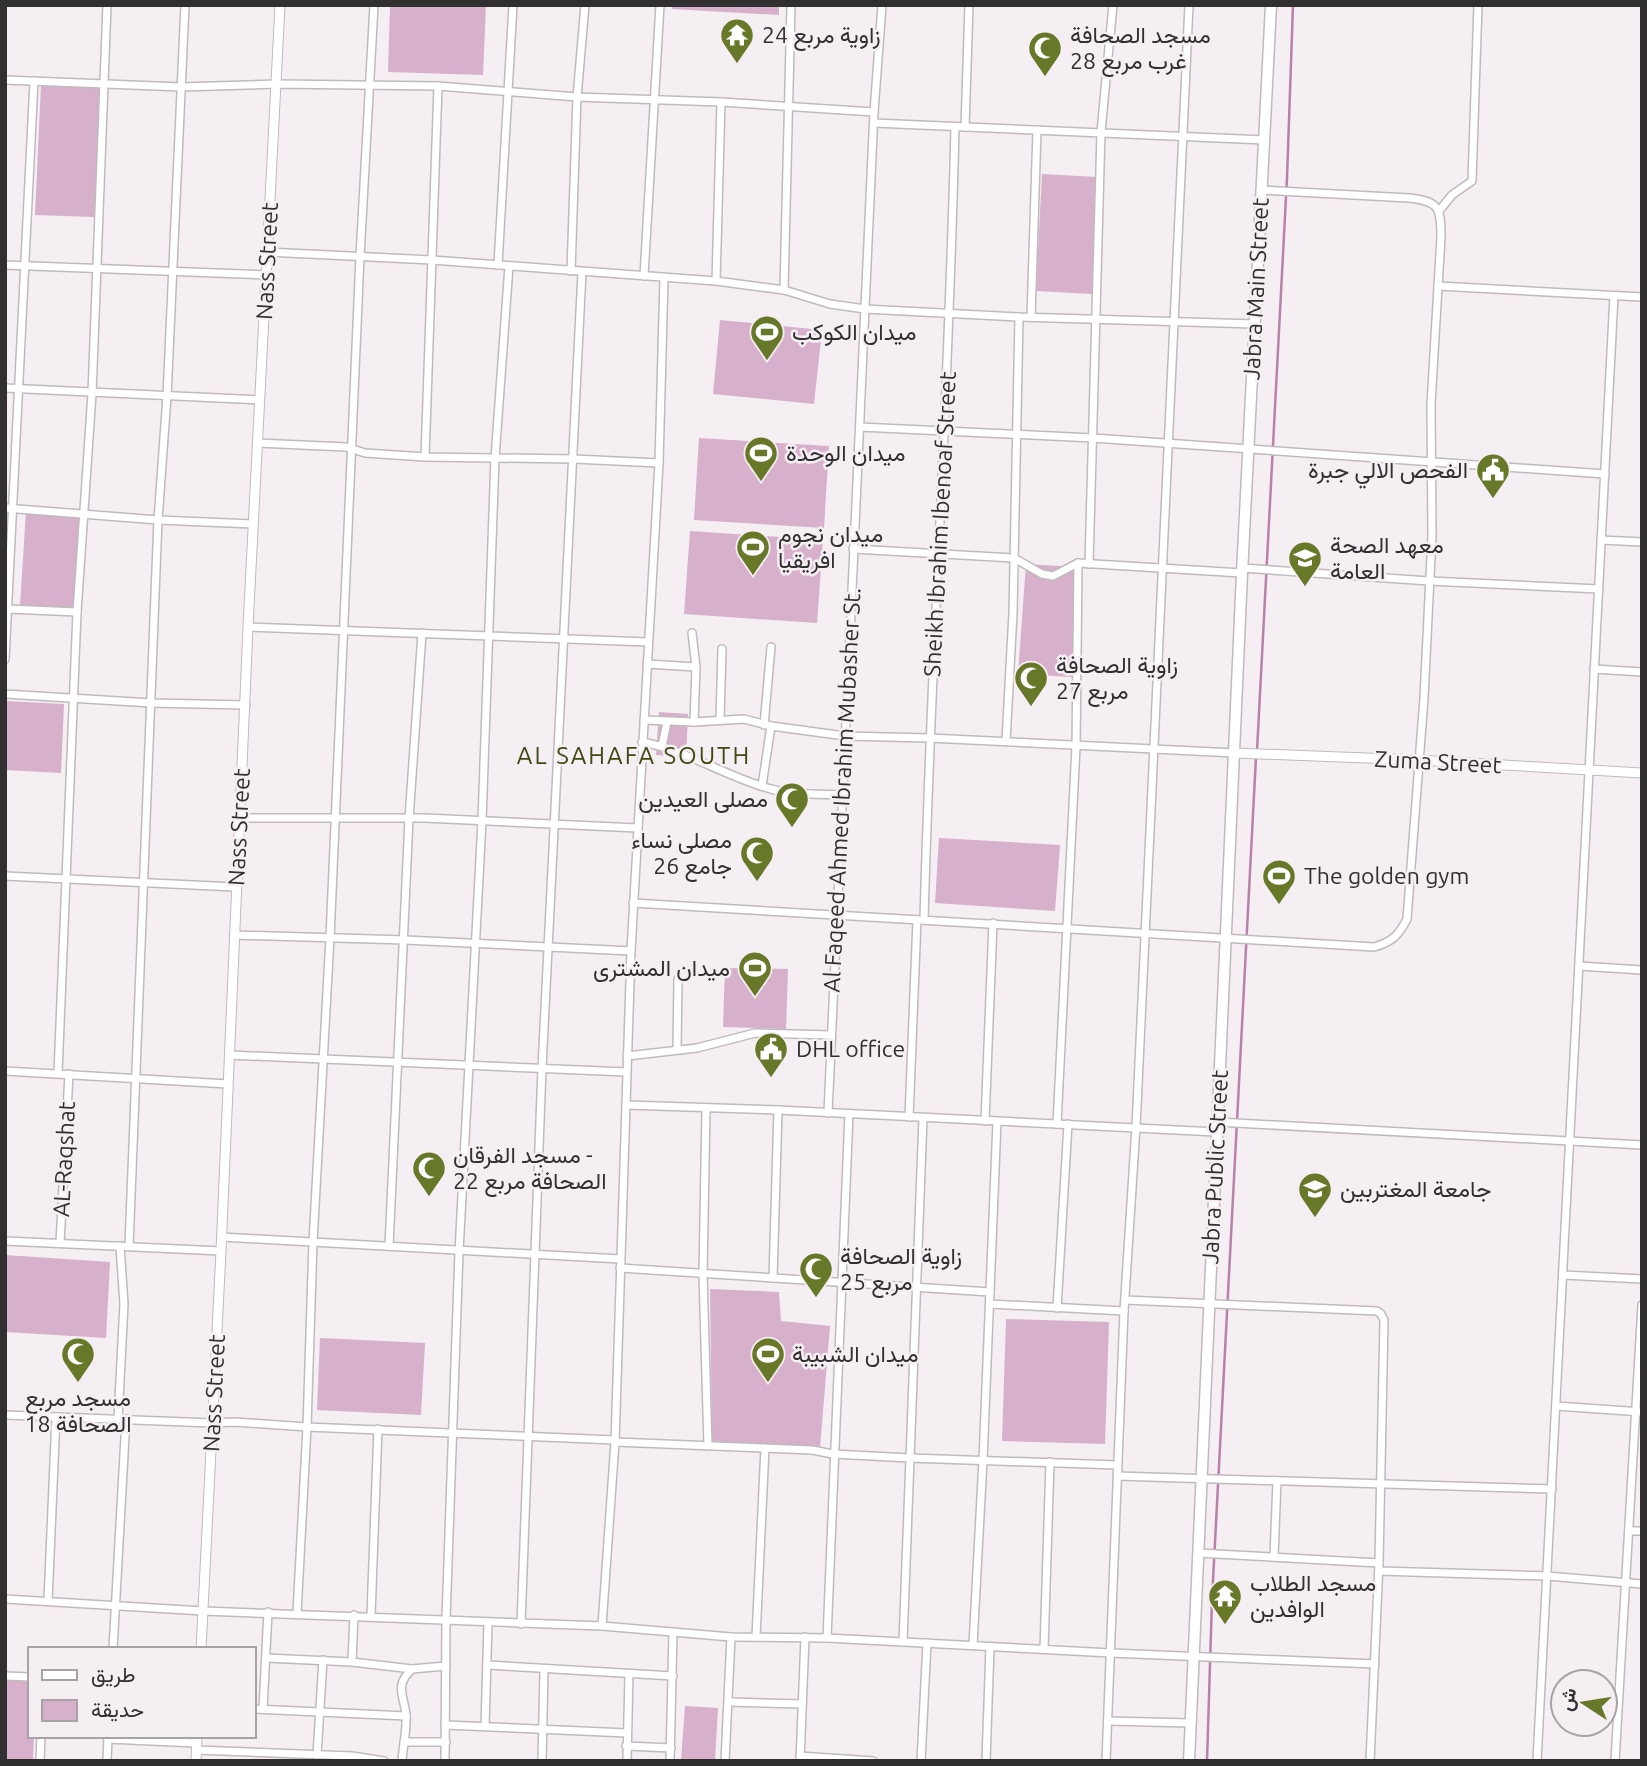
<svg xmlns="http://www.w3.org/2000/svg" width="1647" height="1766" font-family="Ubuntu,Vazirmatn,sans-serif">
  <rect width="100%" height="100%" fill="#f5eef3"/>
  <g fill="#d7b0cb">
    <polygon points="390,5 486,5 483,75 388,72"/>
    <polygon points="672,5 779,5 779,15 672,9"/>
    <polygon points="41,85 101,87 95,217 35,215"/>
    <polygon points="1042,174 1097,177 1092,294 1036,291"/>
    <polygon points="720,320 822,330 814,404 713,394"/>
    <polygon points="699,438 829,446 824,528 694,520"/>
    <polygon points="26,511 86,515 80,610 20,606"/>
    <polygon points="690,531 823,540 817,623 684,614"/>
    <polygon points="1026,564 1077,567 1072,677 1018,674"/>
    <polygon points="5,701 64,704 61,773 5,770"/>
    <polygon points="659,712 688,714 686,757 656,755"/>
    <polygon points="939,838 1060,845 1055,911 935,903"/>
    <polygon points="725,968 788,969 786,1029 723,1027"/>
    <polygon points="5,1255 110,1262 106,1338 5,1332"/>
    <polygon points="710,1289 779,1292 781,1321 830,1326 820,1448 712,1442"/>
    <polygon points="1006,1319 1109,1322 1105,1444 1002,1441"/>
    <polygon points="320,1338 425,1343 421,1415 317,1410"/>
    <polygon points="5,1679 30,1679 30,1736 34,1736 33,1761 5,1761"/>
    <polygon points="685,1706 718,1708 715,1761 681,1761"/>
  </g>
  <g fill="none" stroke-linecap="round" stroke-linejoin="round">
    <g stroke="#b980a9" stroke-width="2.5">
      <polyline points="1257,751 1287,178 1293,5"/>
      <polyline points="1207,1761 1212,1600 1256,757"/>
    </g>
    <g stroke="#c0babe" stroke-width="10">
      <g id="minor">
        <polyline points="5,80 181,87 277,84 438,86 577,97 721,102 874,112"/>
        <polyline points="874,123 1264,140"/>
        <polyline points="965,127 969,5"/>
        <polyline points="1439,211 1452,195 1472,181 1478,5"/>
        <polyline points="267,252 432,260 716,281 784,290 830,304 865,309 1019,317 1255,324"/>
        <polyline points="5,265 266,275"/>
        <polyline points="498,265 513,5"/>
        <polyline points="571,271 577,97 585,5"/>
        <polyline points="644,276 660,5"/>
        <polyline points="716,281 721,102"/>
        <polyline points="1438,286 1642,297"/>
        <polyline points="784,290 791,5"/>
        <polyline points="1031,317 1037,130"/>
        <polyline points="5,388 259,400"/>
        <polyline points="860,427 1093,438 1605,474"/>
        <polyline points="257,443 346,447 365,453 425,457 574,459 659,463"/>
        <polyline points="425,457 438,86"/>
        <polyline points="5,508 158,520 253,524"/>
        <polyline points="1601,540 1642,542"/>
        <polyline points="853,549 1014,558 1042,574 1053,576 1078,563 1242,573"/>
        <polyline points="1089,564 1101,132 1113,5"/>
        <polyline points="1242,568 1429,581 1599,589"/>
        <polyline points="8,609 77,612"/>
        <polyline points="248,627 648,642"/>
        <polyline points="692,633 696,667 694,722"/>
        <polyline points="5,659 34,81"/>
        <polyline points="647,664 696,667"/>
        <polyline points="1594,669 1642,672"/>
        <polyline points="5,694 151,703 246,705"/>
        <polyline points="644,720 694,722 744,719 771,726 845,736 929,738 1235,753"/>
        <polyline points="720,720 722,649"/>
        <polyline points="764,725 771,647"/>
        <polyline points="1006,741 1013,613 1019,317"/>
        <path d="M642,742c45,8 84,35 129,47 22,6 48,5 71,6"/>
        <polyline points="662,746 667,722"/>
        <polyline points="762,786 771,726"/>
        <polyline points="239,818 425,818 637,828"/>
        <polyline points="5,876 235,887"/>
        <path d="M633,903l741,44c18,-5 25,-12 33,-28l17,-221 8,-162 -1,-132 10,-167c0,-29 -2,-36 -32,-39l-148,-8"/>
        <path d="M924,920c7,-265 25,-528 31,-793"/>
        <polyline points="234,935 405,940 631,951"/>
        <polyline points="1579,966 1642,970"/>
        <polyline points="677,1050 678,979"/>
        <polyline points="229,1055 626,1072"/>
        <polyline points="627,1056 697,1048 755,1033 831,1035"/>
        <polyline points="5,1071 228,1084"/>
        <polyline points="58,1073 77,612 92,394 107,5"/>
        <polyline points="626,1105 778,1110 1216,1132"/>
        <polyline points="706,1109 703,1274 708,1446"/>
        <polyline points="828,1113 874,112 882,5"/>
        <polyline points="909,1117 917,920"/>
        <polyline points="985,1121 993,923"/>
        <polyline points="1217,1122 1642,1145"/>
        <polyline points="1057,1124 1076,747 1078,563"/>
        <polyline points="221,1237 620,1259"/>
        <polyline points="5,1241 221,1251"/>
        <polyline points="60,1243 69,1074"/>
        <polyline points="129,1246 158,520 167,396 185,5"/>
        <polyline points="389,1246 409,819 422,633"/>
        <polyline points="620,1268 990,1292"/>
        <polyline points="1563,1275 1642,1279"/>
        <polyline points="773,1278 778,1110"/>
        <polyline points="1125,1300 1377,1311 1381,1314 1384,1320 1379,1563 1370,1761"/>
        <polyline points="990,1304 1124,1311"/>
        <polyline points="1057,1308 1068,1124"/>
        <polyline points="1556,1406 1642,1412"/>
        <polyline points="5,1415 212,1423 235,1422 307,1427 614,1440"/>
        <polyline points="118,1419 124,1304 120,1246"/>
        <polyline points="615,1442 812,1450 833,1454 910,1458 1117,1465"/>
        <polyline points="1117,1476 1552,1489"/>
        <polyline points="1629,1531 1642,1531"/>
        <polyline points="1198,1553 1379,1563"/>
        <polyline points="1274,1557 1277,1481"/>
        <polyline points="1379,1571 1547,1576 1642,1584"/>
        <polyline points="5,1599 203,1611 602,1626 731,1637 827,1638 1111,1653 1375,1664"/>
        <polyline points="48,1601 56,1417"/>
        <polyline points="297,1613 307,1427 313,1242 330,938 360,257 374,5"/>
        <polyline points="371,1615 378,1429"/>
        <polyline points="521,1624 542,1068 582,272"/>
        <polyline points="602,1626 615,1442 631,951 659,463 664,278"/>
        <polyline points="756,1637 765,1448"/>
        <polyline points="827,1638 849,1114"/>
        <polyline points="903,1642 923,1118"/>
        <polyline points="973,1645 983,1460 997,1122"/>
        <polyline points="113,1649 126,1419"/>
        <polyline points="1044,1649 1050,1462"/>
        <polyline points="266,1658 352,1662 412,1669 446,1666"/>
        <polyline points="352,1662 354,1615"/>
        <polyline points="487,1665 673,1676"/>
        <polyline points="5,1676 30,1677"/>
        <polyline points="729,1702 802,1704"/>
        <polyline points="254,1709 406,1716"/>
        <polyline points="263,1709 268,1612"/>
        <polyline points="1108,1721 1190,1723"/>
        <polyline points="445,1725 627,1733"/>
        <polyline points="485,1726 488,1623"/>
        <polyline points="108,1739 196,1743"/>
        <polyline points="404,1742 446,1742"/>
        <polyline points="626,1746 671,1748"/>
        <polyline points="196,1750 352,1756 384,1761"/>
        <polyline points="317,1755 323,1660"/>
        <polyline points="800,1756 873,1761"/>
        <polyline points="40,1761 41,1736"/>
        <polyline points="107,1761 108,1737"/>
        <path d="M402,1761c1,-15 5,-31 4,-46 -2,-20 -12,-29 6,-46"/>
        <polyline points="445,1761 446,1619 459,1252 482,821 495,458 509,266"/>
        <polyline points="542,1761 544,1669"/>
        <polyline points="627,1761 629,1674"/>
        <polyline points="670,1761 673,1632"/>
        <polyline points="725,1761 731,1637"/>
        <polyline points="800,1761 805,1637"/>
        <polyline points="921,1761 927,1643"/>
        <polyline points="986,1761 990,1647"/>
        <polyline points="1106,1761 1124,1311 1136,1127 1189,5"/>
        <polyline points="1537,1761 1614,296"/>
        <polyline points="1615,1761 1642,1305"/>
      </g>
    </g>
    <g stroke="#c0babe" stroke-width="11">
      <g id="tertiary">
        <polyline points="1235,753 1418,760 1642,773"/>
        <polyline points="201,1649 221,1251 248,627 280,5"/>
        <polyline points="196,1761 197,1736"/>
      </g>
    </g>
    <g stroke="#c0babe" stroke-width="13">
      <polyline id="secondary" points="1189,1761 1242,573 1271,5"/>
    </g>
    <use href="#minor" stroke="#fff" stroke-width="7"/>
    <use href="#tertiary" stroke="#fff" stroke-width="9"/>
    <use href="#secondary" stroke="#fff" stroke-width="10"/>
  </g>
  <defs>
    <g id="temple-pin" transform="scale(1.75)"><path d="M0 17L-7.5 6A9.5 9.5 0 1 1 7.5 6Z" fill="#677929" stroke="#f5eef3"/><path d="M0-6L5-2H3V0L6.5 2.5H4V6H1.5V3h-3V6H-4V2.5H-6.5L-3 0V-2H-5Z" fill="#fff"/></g>
    <g id="mosque-pin" transform="scale(1.75)"><path d="M0 17L-7.5 6A9.5 9.5 0 1 1 7.5 6Z" fill="#677929" stroke="#f5eef3"/><path d="M3.5-4.9A6 6 0 1 0 3.5 4.9A5 5 0 1 1 3.5-4.9Z" fill="#fff"/></g>
    <g id="stadium-pin" transform="scale(1.75)"><path d="M0 17L-7.5 6A9.5 9.5 0 1 1 7.5 6Z" fill="#677929" stroke="#f5eef3"/><path d="M0-5a6.5 5 0 1 0 0 10a6.5 5 0 1 0 0-10ZM-3.5-1.8h7v3.6h-7Z" fill="#fff"/></g>
    <g id="civic-pin" transform="scale(1.75)"><path d="M0 17L-7.5 6A9.5 9.5 0 1 1 7.5 6Z" fill="#677929" stroke="#f5eef3"/><path d="M-.6-6.5H3V-4.5H.6V-3L4-1V1h2V6H-6V1h2V-1L-.6-3ZM-1.2 2.5V6h2.4V2.5Z" fill="#fff"/></g>
    <g id="university-pin" transform="scale(1.75)"><path d="M0 17L-7.5 6A9.5 9.5 0 1 1 7.5 6Z" fill="#677929" stroke="#f5eef3"/><path d="M0-5L7-2L0 1L-7-2ZM-4 1L0 2.5L4 1V4Q0 6-4 4Z" fill="#fff"/></g>
  </defs>
  <g fill-rule="evenodd">
    <use href="#temple-pin" x="737" y="35"/>
    <use href="#mosque-pin" x="1045" y="48"/>
    <use href="#stadium-pin" x="767" y="332"/>
    <use href="#stadium-pin" x="761" y="453"/>
    <use href="#civic-pin" x="1493" y="470"/>
    <use href="#stadium-pin" x="753" y="547"/>
    <use href="#university-pin" x="1305" y="558"/>
    <use href="#mosque-pin" x="1031" y="678"/>
    <use href="#mosque-pin" x="792" y="799"/>
    <use href="#mosque-pin" x="757" y="853"/>
    <use href="#stadium-pin" x="1279" y="876"/>
    <use href="#stadium-pin" x="755" y="968"/>
    <use href="#civic-pin" x="771" y="1049"/>
    <use href="#mosque-pin" x="429" y="1168"/>
    <use href="#university-pin" x="1315" y="1189"/>
    <use href="#mosque-pin" x="816" y="1269"/>
    <use href="#mosque-pin" x="78" y="1354"/>
    <use href="#stadium-pin" x="768" y="1354"/>
    <use href="#temple-pin" x="1225" y="1596"/>
  </g>
  <g text-anchor="middle" stroke-width="5" stroke-linejoin="round" paint-order="stroke">
    <g font-size="23" fill="#312f30" stroke="#f5eef3" text-anchor="start">
      <text x="762" y="43">زاوية مربع 24</text>
      <text x="1070" y="43">مسجد الصحافة<tspan x="1070" dy="26">غرب مربع 28</tspan></text>
      <text x="792" y="340">ميدان الكوكب</text>
      <text x="786" y="461">ميدان الوحدة</text>
      <text x="1468" y="478" text-anchor="end">الفحص الالي جبرة</text>
      <text x="778" y="542">ميدان نجوم<tspan x="778" dy="26">افريقيا</tspan></text>
      <text x="1330" y="553">معهد الصحة<tspan x="1330" dy="26">العامة</tspan></text>
      <text x="1056" y="673">زاوية الصحافة<tspan x="1056" dy="26">مربع 27</tspan></text>
      <text x="768" y="807" text-anchor="end">مصلى العيدين</text>
      <text x="732" y="848" text-anchor="end">مصلى نساء<tspan x="732" dy="26">جامع 26</tspan></text>
      <text x="1304" y="884">The golden gym</text>
      <text x="730" y="976" text-anchor="end">ميدان المشترى</text>
      <text x="796" y="1057">DHL office</text>
      <text x="453" y="1163">مسجد الفرقان -<tspan x="453" dy="26">الصحافة مربع 22</tspan></text>
      <text x="1340" y="1197">جامعة المغتربين</text>
      <text x="840" y="1264">زاوية الصحافة<tspan x="840" dy="26">مربع 25</tspan></text>
      <text x="792" y="1362">ميدان الشبيبة</text>
      <text x="78" y="1406" text-anchor="middle">مسجد مربع<tspan x="78" dy="26">18 الصحافة</tspan></text>
      <text x="1250" y="1591">مسجد الطلاب<tspan x="1250" dy="26">الوافدين</tspan></text>
    </g>
    <g font-size="23" fill="#312f30" stroke="#f5eef3">
      <text transform="translate(267 261) rotate(-87)" y="8">Nass Street</text>
      <text transform="translate(1256 289) rotate(-87)" y="8">Jabra Main Street</text>
      <text transform="translate(940 524) rotate(-87)" y="8">Sheikh Ibrahim Ibenoaf Street</text>
      <text transform="translate(1438 762) rotate(3)" y="8">Zuma Street</text>
      <text transform="translate(842 790) rotate(-87)" y="8">Al Faqeed Ahmed Ibrahim Mubasher St.</text>
      <text transform="translate(239 827) rotate(-87)" y="8">Nass Street</text>
      <text transform="translate(64 1159) rotate(-87)" y="8">AL-Raqshat</text>
      <text transform="translate(1215 1167) rotate(-87)" y="8">Jabra Public Street</text>
      <text transform="translate(214 1393) rotate(-87)" y="8">Nass Street</text>
    </g>
    <g font-size="24" letter-spacing="2" fill="#3d4a11" stroke="#f5eef3">
      <text x="634" y="764">AL SAHAFA SOUTH</text>
    </g>
  </g>
  <rect width="1647" height="1766" fill="none" stroke="#312f30" stroke-width="14"/>
  <rect x="28" y="1647" width="228" height="91" fill="#f5eef3" stroke="#a7a2a5" stroke-width="2"/>
  <rect x="42" y="1670" width="35" height="10" fill="#ffffff" stroke="#a7a2a5" stroke-width="2"/>
  <text x="91" y="1682" font-size="21" fill="#312f30">طريق</text>
  <rect x="42" y="1700" width="35" height="21" fill="#d7b0cb" stroke="#a7a2a5" stroke-width="2"/>
  <text x="91" y="1717" font-size="21" fill="#312f30">حديقة</text>
  <g transform="translate(1584 1703) rotate(282)"><circle r="33" fill="#f5eef3" stroke="#a7a2a5" stroke-width="2"/>
  <path d="M0-5L12 26L0 18L-12 26Z" fill="#677929"/>
  <text y="-10" font-size="19" font-weight="bold" text-anchor="middle" fill="#312f30">ش</text>
  </g>
</svg>
